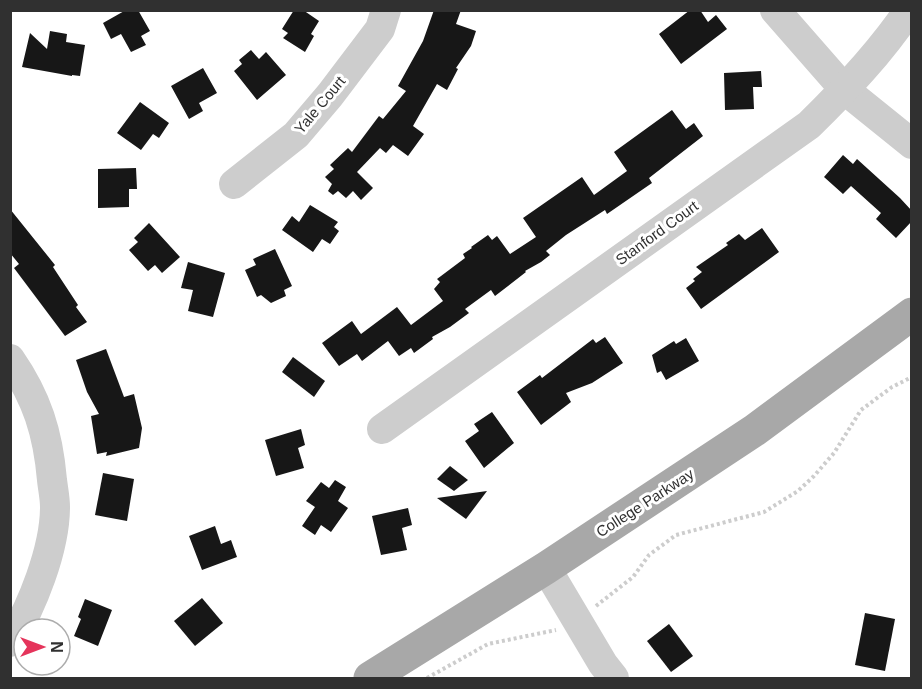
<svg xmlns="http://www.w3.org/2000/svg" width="922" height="689" font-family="Arial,sans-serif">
  <rect width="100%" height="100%" fill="#fff"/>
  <g fill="#171717">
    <polygon points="126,10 138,10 150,31 141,36 146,45 131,52 121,34 111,39 103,23"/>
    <polygon points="294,10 303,10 319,21 311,34 314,36 305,52 283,38 288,33 282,29"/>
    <polygon points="434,10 461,10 456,24 476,31 471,46 456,68 458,69 447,90 437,84 413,126 424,134 408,156 393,145 386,153 380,148 357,172 373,188 361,200 353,191 346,198 338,191 333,195 328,191 332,184 325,177 334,169 330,165 348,148 352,152 379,116 383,119 406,91 398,86 423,41"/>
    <polygon points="690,10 700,10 708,22 716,15 727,29 681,64 659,34"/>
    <polygon points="50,31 67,34 66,42 85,45 80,76 72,75 72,76 22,67 30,33 47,49"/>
    <polygon points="251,50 259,59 266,52 286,75 257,100 234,71 242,64 239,60"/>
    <polygon points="203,68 217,93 199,103 203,111 189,119 171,86"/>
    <polygon points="761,71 762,87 753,87 754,109 725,110 724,73"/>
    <polygon points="140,102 169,123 159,138 153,134 141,150 117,133"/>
    <polygon points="672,110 686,129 694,123 703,136 649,178 652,183 607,214 605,210 566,235 546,251 550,255 541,262 525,271 526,272 495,296 491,290 465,309 469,313 450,327 432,337 433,339 414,353 411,348 399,356 388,341 362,361 357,354 339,366 322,343 352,321 361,334 397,307 411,325 443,301 434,289 440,282 437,279 465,258 463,254 472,248 471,247 488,235 492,240 497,236 510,254 536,237 523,218 582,177 594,195 627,171 614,152"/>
    <polygon points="843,155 853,164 857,159 900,198 912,211 912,221 896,238 876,219 881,213 851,186 843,194 824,177"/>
    <polygon points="136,168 137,189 129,189 129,207 98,208 98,169"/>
    <polygon points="310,205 338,222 334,227 339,231 330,244 322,239 313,252 282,230 292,216 299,222"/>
    <polygon points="10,209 55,265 53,267 78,305 76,307 87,322 65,336 14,268 19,264 10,253"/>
    <polygon points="149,223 180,257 162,273 155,265 148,271 129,250 138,242 134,238"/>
    <polygon points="762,228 779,252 701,309 686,288 695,281 693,279 702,272 696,267 728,245 726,243 739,234 745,240"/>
    <polygon points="275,249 292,286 284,290 286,296 271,303 261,295 257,297 245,270 256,265 253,259"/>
    <polygon points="188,262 225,273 213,317 188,311 193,290 181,288"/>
    <polygon points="605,337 623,363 592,383 566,393 571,402 541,425 517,392 540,375 542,378 593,339 596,343"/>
    <polygon points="686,338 699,361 666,380 661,371 657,373 652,355 674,341 676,344"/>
    <polygon points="106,349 124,397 134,394 142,428 139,448 106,456 107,452 97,454 91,416 99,414 87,392 76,360"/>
    <polygon points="293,357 325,381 314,397 282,372"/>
    <polygon points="492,412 514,443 484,468 465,441 479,431 474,424"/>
    <polygon points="301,429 305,445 298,448 304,468 276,476 265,440"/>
    <polygon points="450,466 468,480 454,491 437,479"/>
    <polygon points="103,473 134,479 127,521 95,515"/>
    <polygon points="335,480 346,487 338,501 348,508 331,532 321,525 315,535 302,526 315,507 306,501 321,482 329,488"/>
    <polygon points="487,491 466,519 437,498"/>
    <polygon points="408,508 412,525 402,528 407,550 381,555 372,516"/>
    <polygon points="215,526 221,544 231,540 237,557 202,570 189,536"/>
    <polygon points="202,598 223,623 195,646 174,621"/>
    <polygon points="85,599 112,610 98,646 74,636 81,619 78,617"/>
    <polygon points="865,613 895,619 885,671 855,665"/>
    <polygon points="669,624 693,656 671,672 647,641"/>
  </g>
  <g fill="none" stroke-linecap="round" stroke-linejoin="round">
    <g stroke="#cdcdcd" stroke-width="4" stroke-dasharray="3 3" stroke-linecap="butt">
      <polyline points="596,606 633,577 649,555 676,535 764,512 798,491 814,476 834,453 861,410 892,387 912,377"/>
      <polyline points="427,678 488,644 556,630"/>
    </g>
    <g stroke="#cdcdcd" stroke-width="30">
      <polyline points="775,10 845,90 912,144"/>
      <polyline points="234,184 296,135 330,95 380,29 386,10"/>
      <path d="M10,359c27,39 38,74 42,121 1,9 3,18 3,27 0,42 -23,100 -45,135"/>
      <path d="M382,429l427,-304c37,-36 71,-72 100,-115"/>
      <polyline points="546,568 603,664 614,678"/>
    </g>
    <polyline stroke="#a8a8a8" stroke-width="33" points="370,678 546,568 755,430 912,314"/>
  </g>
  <g text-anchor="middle" stroke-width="6" stroke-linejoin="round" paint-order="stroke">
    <g font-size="15" fill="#303030" stroke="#fff">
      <text transform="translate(320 105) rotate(-50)" y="5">Yale Court</text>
      <text transform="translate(657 233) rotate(-36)" y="5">Stanford Court</text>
      <text transform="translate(645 503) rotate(-33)" y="5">College Parkway</text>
    </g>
  </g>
  <rect width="922" height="689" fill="none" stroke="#303030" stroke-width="24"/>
  <g transform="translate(42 647) rotate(90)"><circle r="28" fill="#ffffff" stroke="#acacac" stroke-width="1.5"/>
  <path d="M0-4.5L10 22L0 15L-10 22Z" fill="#e5345b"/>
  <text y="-9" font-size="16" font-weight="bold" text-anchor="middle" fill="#303030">N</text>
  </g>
</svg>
